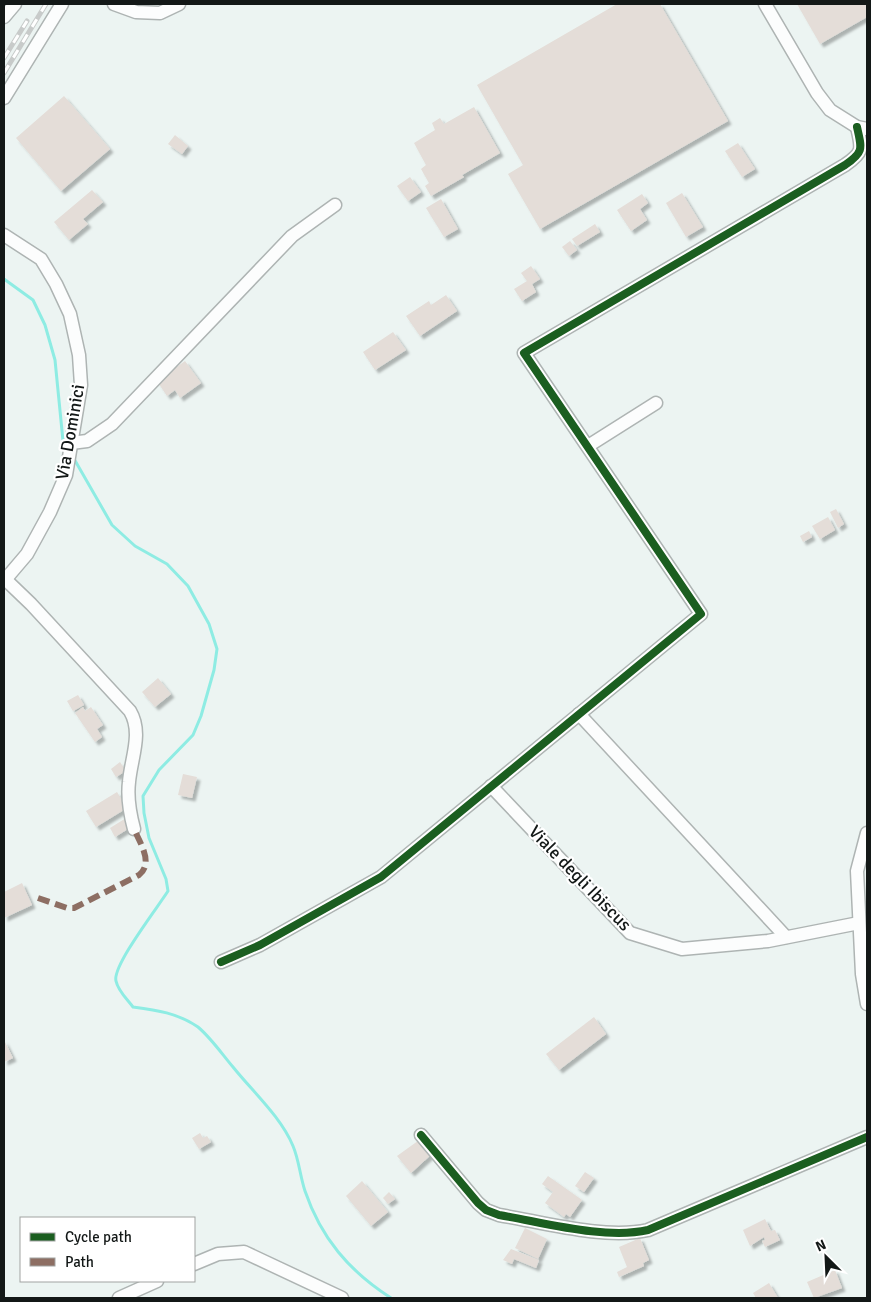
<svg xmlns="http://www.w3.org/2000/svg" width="871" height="1302" font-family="Signika,sans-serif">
  <defs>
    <filter id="shadow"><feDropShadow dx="3.5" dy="3.5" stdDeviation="1" flood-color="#0004"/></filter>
  </defs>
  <rect width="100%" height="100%" fill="#ecf4f2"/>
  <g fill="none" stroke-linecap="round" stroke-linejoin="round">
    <g stroke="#8eece3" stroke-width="3">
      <polyline points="4,279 33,300 45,325 55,360 63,441 67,448"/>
      <path d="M73,457l39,68 23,21 32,18 21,22 21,38 8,25 -3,21 -13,46 -8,19 -34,35 -16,26 1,17 5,25 17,41 2,12c-10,16 -56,75 -52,90 2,10 11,18 17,26 23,3 45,6 65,20 13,11 24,27 35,40 20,25 48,50 60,79 6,14 7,30 12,45 16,47 44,80 86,107"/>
    </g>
  </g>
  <g fill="#e4ddd8" filter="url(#shadow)">
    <polygon points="617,4 660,4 728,121 540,229 508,174 523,165 477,85"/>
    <polygon points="797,4 867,4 867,17 820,44"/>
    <polygon points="64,96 110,149 61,191 16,138"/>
    <polygon points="474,107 500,153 462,175 464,177 431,196 425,186 429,183 421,169 426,165 414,143 435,130 432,123 440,118 444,124"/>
    <polygon points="175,135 188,146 182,154 168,144"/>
    <polygon points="738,143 755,169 742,177 725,151"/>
    <polygon points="410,177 421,192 408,201 397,186"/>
    <polygon points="92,190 103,202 83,219 88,224 69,240 54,222"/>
    <polygon points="682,193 703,227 686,237 666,203"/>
    <polygon points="642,194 648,203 640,209 647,220 631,231 617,210"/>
    <polygon points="441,199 458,229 444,237 426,208"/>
    <polygon points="595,224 600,232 577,246 572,239"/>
    <polygon points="570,241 577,250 569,256 562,247"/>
    <polygon points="531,266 540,279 532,284 536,292 522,301 514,289 527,281 521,273"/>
    <polygon points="446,295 457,311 420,336 406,316 429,301 431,305"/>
    <polygon points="393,332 406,350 375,370 363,352"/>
    <polygon points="185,361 201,383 180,398 175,390 167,396 157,381"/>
    <polygon points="836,509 844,524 838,528 830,512"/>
    <polygon points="828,517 835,530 820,539 812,526"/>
    <polygon points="809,531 812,537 803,542 800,536"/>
    <polygon points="158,678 171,694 155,707 142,692"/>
    <polygon points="78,695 84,705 73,711 67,701"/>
    <polygon points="83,707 85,711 91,707 103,725 97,729 102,737 95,742 75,713"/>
    <polygon points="120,762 126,771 116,777 111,769"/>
    <polygon points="183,774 197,777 192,798 178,795"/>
    <polygon points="117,792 127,808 96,827 86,811"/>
    <polygon points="126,818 131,827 115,837 110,828"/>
    <polygon points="22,883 32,905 4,918 4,892"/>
    <polygon points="594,1017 606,1034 559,1070 546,1054"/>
    <polygon points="4,1040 13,1058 4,1062"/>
    <polygon points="200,1133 203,1138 207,1136 211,1142 199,1149 192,1138"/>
    <polygon points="422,1138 434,1152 411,1173 397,1156"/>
    <polygon points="585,1172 594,1178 584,1192 575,1186"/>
    <polygon points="548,1176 582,1200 570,1217 566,1214 564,1217 545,1203 553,1192 542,1184"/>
    <polygon points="362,1181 388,1212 371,1226 346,1196"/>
    <polygon points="389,1192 395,1199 388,1204 383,1198"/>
    <polygon points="765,1219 771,1231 775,1230 780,1240 765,1247 762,1241 765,1240 764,1237 750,1246 743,1230"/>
    <polygon points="525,1228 547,1239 538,1259 515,1248"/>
    <polygon points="640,1238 649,1260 643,1263 644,1266 619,1277 617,1272 627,1267 619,1247"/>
    <polygon points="511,1249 539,1260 536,1268 514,1259 512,1264 503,1260"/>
    <polygon points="835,1270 842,1288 814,1298 807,1282"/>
    <polygon points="769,1283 778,1298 756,1298 753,1293"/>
  </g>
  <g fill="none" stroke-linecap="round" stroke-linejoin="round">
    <g stroke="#aeb4b3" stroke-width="15">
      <g id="minor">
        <polyline points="114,4 136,12 160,13 179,4"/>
        <polyline points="765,4 817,93 830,110 857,127 867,129"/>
        <polyline points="4,17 15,4"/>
        <polyline points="4,98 62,4"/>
        <polyline points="4,235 41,259 56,284 70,314 79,355 81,385 66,475 50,512 27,554 4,581"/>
        <polyline points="71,443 87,441 112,424 292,236 335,205"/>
        <polyline points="588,446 656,403"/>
        <path d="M6,580l25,24 99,107c13,22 1,47 -1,71 -2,16 1,32 5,47"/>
        <polyline points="579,714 786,937"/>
        <polyline points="491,786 630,933 682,949 768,941 859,923"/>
        <polyline points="867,833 857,871 862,974 867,1004"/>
        <path d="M221,962l39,-17 121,-68 320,-263 -177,-261 321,-188c19,-13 17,-16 12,-38"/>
        <path d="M421,1135l57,68 8,7 13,5c43,7 106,25 149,15l219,-93"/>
        <polyline points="194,1264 218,1254 244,1252 342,1298"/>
        <polyline points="119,1298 157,1281"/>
      </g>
    </g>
    <use href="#minor" stroke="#fcfdfd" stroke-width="12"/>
    <g stroke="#c8cbca" stroke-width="5">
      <g id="rail">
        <polyline points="4,58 27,21"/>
        <polyline points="4,73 46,4"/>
      </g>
    </g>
    <use href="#rail" stroke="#fff" stroke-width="3" stroke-dasharray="9" stroke-linecap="butt"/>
    <path stroke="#8d6e63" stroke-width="6" stroke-dasharray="12 6" stroke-linecap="butt" d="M38,898l29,10h7l65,-33c15,-12 1,-32 -5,-46"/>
    <g stroke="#fff" stroke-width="11">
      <g id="cycleway">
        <path d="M221,962l39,-17 121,-68 320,-263 -177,-261 321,-188c19,-13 17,-16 12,-38"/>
        <path d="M421,1135l57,68 8,7 13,5c43,7 106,25 149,15l219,-93"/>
      </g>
    </g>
    <use href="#cycleway" stroke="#1b5e20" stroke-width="8"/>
  </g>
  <g text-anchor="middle" stroke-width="4.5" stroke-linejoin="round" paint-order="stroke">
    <g font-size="18" fill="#131817" stroke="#fff">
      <text transform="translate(70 432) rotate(-80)" y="6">Via Dominici</text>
      <text transform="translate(580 878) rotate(46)" y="6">Viale degli Ibiscus</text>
    </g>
  </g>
  <rect width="871" height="1302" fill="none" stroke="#131817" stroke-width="10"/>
  <rect x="20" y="1217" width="175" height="65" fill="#ffffff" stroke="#a1a3a2"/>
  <rect x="30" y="1233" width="25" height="8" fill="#1b5e20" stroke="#a1a3a2"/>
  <text x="65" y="1242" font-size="15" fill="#131817">Cycle path</text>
  <rect x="30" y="1258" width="25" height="8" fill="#8d6e63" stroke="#a1a3a2"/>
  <text x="65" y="1267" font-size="15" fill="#131817">Path</text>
  <g transform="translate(826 1257) rotate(336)" stroke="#ffffff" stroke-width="4" paint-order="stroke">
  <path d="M0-4L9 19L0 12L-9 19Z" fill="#131817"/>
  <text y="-8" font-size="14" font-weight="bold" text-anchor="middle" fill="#131817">N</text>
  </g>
</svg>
